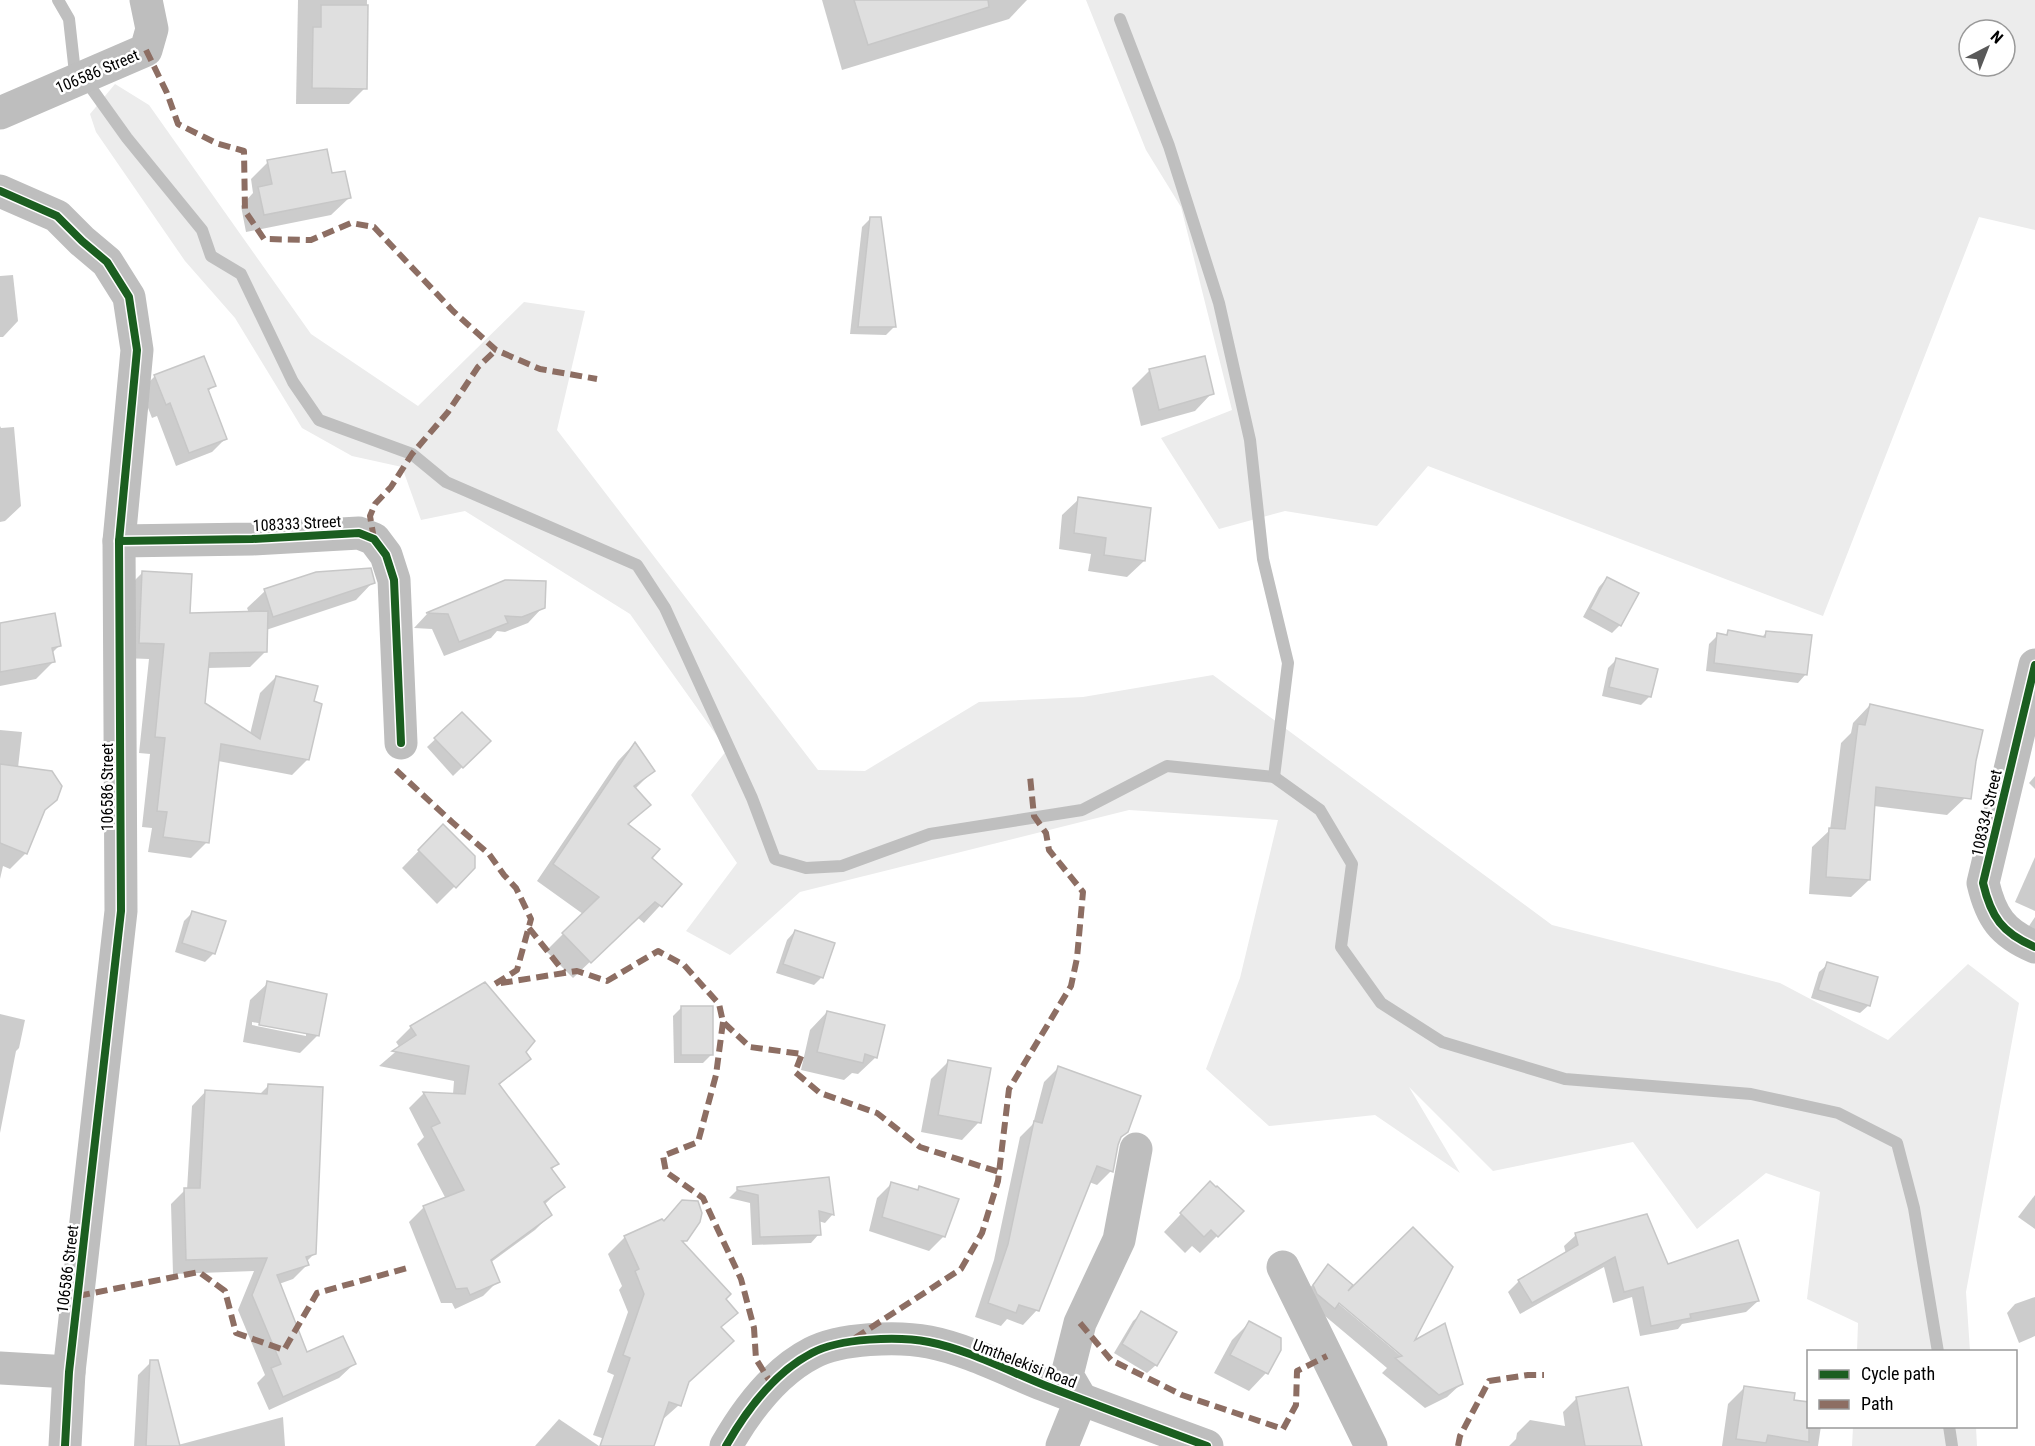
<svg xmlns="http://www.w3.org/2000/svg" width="2035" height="1446" font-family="'Roboto Condensed',sans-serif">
  <rect width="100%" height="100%" fill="#fff"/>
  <g fill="#ececec" fill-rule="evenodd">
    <path d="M1086,0h949v230l-56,-13 -156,399 -395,-150 -51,60 -92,-15 -66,18 -58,-91 71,-28 -51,-203 -35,-57zM1969,30h36v36h-36z"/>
    <polygon points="115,84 149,105 311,334 418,406 524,302 585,311 557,430 818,770 865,771 979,702 1083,697 1213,675 1552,925 1780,983 1888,1040 1968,964 2019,1003 1966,1292 1970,1351 1857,1351 1858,1323 1807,1299 1820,1192 1766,1173 1697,1229 1633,1142 1493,1171 1409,1087 1460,1173 1375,1115 1269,1126 1206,1069 1240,978 1278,820 1129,810 800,892 730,955 686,931 737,863 691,795 727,750 630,614 465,511 421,520 402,467 352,456 302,428 235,318 185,261 96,132 90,114"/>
    <polygon points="1853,1427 1976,1427 1977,1446 1852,1446"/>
  </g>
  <g fill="#0003" fill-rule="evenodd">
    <polygon points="298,0 367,0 365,88 349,104 296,104"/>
    <polygon points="822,0 1027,0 1009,19 842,70"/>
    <polygon points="268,162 330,175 349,198 331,215 246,232 241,206 253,193 251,179"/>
    <polygon points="870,219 894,327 886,335 850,334 862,227"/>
    <polygon points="13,275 18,321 3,337 0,337 0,276"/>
    <polygon points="203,358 214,386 207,392 225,439 212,452 176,466 157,416 152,418 141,390 154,377"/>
    <polygon points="1150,370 1212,393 1195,411 1141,426 1132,388"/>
    <polygon points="0,426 1,428 14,427 21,506 5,521 0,522"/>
    <polygon points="1079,499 1144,561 1127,577 1088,571 1091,554 1059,549 1062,515"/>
    <polygon points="142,573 189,614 249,613 247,608 265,591 373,582 356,600 266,630 266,651 250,667 207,668 203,704 250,734 260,693 276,677 312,702 308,759 292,775 218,761 207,842 191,858 148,852 152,828 142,827 150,754 139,753 149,659 123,658 126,589"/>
    <polygon points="1607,578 1620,625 1612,633 1583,617 1599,587"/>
    <polygon points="505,581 543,607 528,623 505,632 497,631 491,638 444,656 432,629 414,628 427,614"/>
    <polygon points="0,625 59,646 51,654 53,662 36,679 0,686"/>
    <polygon points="1729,632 1761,638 1766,633 1806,674 1798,683 1706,671 1709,644 1718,635 1724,636"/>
    <polygon points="1616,660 1656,670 1649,697 1641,705 1602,696 1608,668"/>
    <polygon points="1870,705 1965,798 1947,815 1874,806 1869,880 1851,897 1809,894 1812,847 1830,830 1841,743 1851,733 1853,723"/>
    <polygon points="462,714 489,741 453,776 427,747"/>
    <polygon points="0,730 22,732 18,768 43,811 26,853 10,869 3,866 0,879"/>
    <polygon points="634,744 653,771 635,789 649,805 627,826 650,858 680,884 644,923 637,917 573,978 546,951 583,914 537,881 618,761"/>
    <polygon points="2035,776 2035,789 2029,783"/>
    <polygon points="443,826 474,867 437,904 402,868"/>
    <polygon points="2035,857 2035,911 2015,902"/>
    <polygon points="193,912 214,953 205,962 175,952 184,921"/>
    <polygon points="2035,917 2035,936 2025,932"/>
    <polygon points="795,931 822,977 814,985 776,973 787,940"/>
    <polygon points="1828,964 1869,1005 1860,1013 1811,998 1819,972"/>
    <path d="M268,983l49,53 -17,17 -57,-11 7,-42zM252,1022l54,10v4l-54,-11z"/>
    <polygon points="681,1008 712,1054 703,1063 674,1063 673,1016"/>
    <polygon points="827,1012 876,1057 858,1074 852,1073 844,1080 801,1070 810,1030"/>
    <polygon points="0,1014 25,1020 19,1048 16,1051 0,1133"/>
    <polygon points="411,1027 524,1052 529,1059 498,1086 557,1164 551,1170 563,1187 544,1205 550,1215 535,1230 490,1263 498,1281 483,1296 455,1309 452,1303 441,1303 409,1222 424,1207 446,1199 417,1144 424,1137 409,1108 424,1093 453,1094 454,1081 379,1066 400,1048 396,1042"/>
    <polygon points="949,1061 979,1122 962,1140 921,1132 931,1079"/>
    <polygon points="1058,1068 1127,1132 1119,1140 1111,1171 1097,1185 1089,1182 1037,1310 1023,1325 1007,1319 1001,1326 975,1317 994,1260 1020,1137 1033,1124 1044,1082"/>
    <polygon points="268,1086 315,1253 306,1262 307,1265 293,1279 279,1284 306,1354 354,1364 339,1378 269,1410 257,1383 265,1375 238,1310 254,1271 173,1274 171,1204 185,1190 187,1190 192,1106 206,1091 259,1095"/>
    <polygon points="891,1184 916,1191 920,1188 944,1236 929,1251 869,1231 877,1198"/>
    <polygon points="738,1189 833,1214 825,1223 818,1221 819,1234 811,1243 752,1245 750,1203 729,1198"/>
    <polygon points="2035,1195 2035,1229 2018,1217"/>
    <polygon points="682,1201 685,1240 682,1243 735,1313 720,1328 732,1341 687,1383 679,1405 661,1421 645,1446 625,1446 593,1435 614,1375 607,1372 628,1312 619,1290 622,1286 608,1254 625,1237 663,1221"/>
    <polygon points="1193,1201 1242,1211 1200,1253 1192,1246 1185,1253 1164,1232"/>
    <polygon points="1576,1235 1758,1301 1746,1312 1682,1324 1678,1329 1640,1336 1632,1297 1613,1303 1604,1267 1520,1314 1508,1292 1519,1281 1566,1254 1564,1246"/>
    <path d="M1328,1266l15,30 68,48 50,40 -14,13 -22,11 -43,-35 5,-5 -62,-52 -25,-16zM1334,1297l68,57v3l-69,-58z"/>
    <polygon points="2035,1297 2035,1336 2019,1343 2007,1313 2015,1304"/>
    <polygon points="1142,1313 1156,1365 1147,1373 1114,1353 1133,1321"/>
    <polygon points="1249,1323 1279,1349 1266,1373 1249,1391 1214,1373 1232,1340"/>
    <polygon points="151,1362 178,1445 283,1417 285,1446 134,1446 138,1375"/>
    <polygon points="1744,1388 1792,1401 1808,1426 1821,1426 1818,1446 1722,1446 1728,1404"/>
    <polygon points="1576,1399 1640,1446 1509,1446 1516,1439 1517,1433 1530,1420 1565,1426 1563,1412"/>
    <polygon points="559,1419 599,1446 535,1446"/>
  </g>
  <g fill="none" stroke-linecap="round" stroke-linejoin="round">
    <g stroke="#bfbfbf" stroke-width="12">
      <polyline points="58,0 69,19 74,64 127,138 202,230 211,256 241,274 293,382 319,420 412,454 446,482 637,565 665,608 752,798 775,859 806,868 842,866 930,834 1082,810 1167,766 1274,777 1320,810 1352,864 1341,947 1381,1003 1442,1042 1565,1079 1751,1094 1838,1113 1897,1143 1914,1208 1938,1352"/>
      <polyline points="1120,19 1169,146 1219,303 1250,440 1263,559 1288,663 1274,777"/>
      <polyline points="1949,1426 1952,1446"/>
    </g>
  </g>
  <g fill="#dfdfdf" stroke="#c7c7c7" stroke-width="1.5">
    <polygon points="854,0 988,0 989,7 868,45"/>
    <polygon points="321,5 368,5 367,89 312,88 313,27 321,27"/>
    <polygon points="327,149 332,173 345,171 351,198 264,215 258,187 272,184 267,160"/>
    <polygon points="870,217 881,217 896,327 858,327"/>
    <polygon points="204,356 216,386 208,389 227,439 189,453 170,403 166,405 154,375"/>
    <polygon points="1205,356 1214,394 1159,410 1149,369"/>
    <polygon points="1078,497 1151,508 1145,561 1104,555 1106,538 1074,533"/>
    <polygon points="371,568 375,583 273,617 264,589 316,572"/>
    <polygon points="142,571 192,574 190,613 268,611 267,652 210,653 205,703 260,739 276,676 318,686 314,701 322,704 309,760 221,744 209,843 163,837 167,812 157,811 165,738 155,737 164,644 139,643"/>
    <polygon points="1607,577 1639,593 1621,626 1590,609"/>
    <polygon points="505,580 546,581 545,608 522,617 505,616 508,623 459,642 448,614 426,613"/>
    <polygon points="55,613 61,646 52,648 55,662 0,672 0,623"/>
    <polygon points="1728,630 1765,637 1766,631 1812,635 1807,675 1714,663 1717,633 1727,635"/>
    <polygon points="1616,658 1658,669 1651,697 1609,687"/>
    <polygon points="1870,704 1983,730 1976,761 1971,799 1876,787 1870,880 1826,877 1829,828 1845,829 1858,724 1865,725"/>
    <polygon points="462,712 491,741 463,768 434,738"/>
    <polygon points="635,742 655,771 634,786 651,805 628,824 660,849 652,858 682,884 662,907 655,902 591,963 562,933 599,897 553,864"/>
    <polygon points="0,764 52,771 62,786 57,800 45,810 27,854 0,843"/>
    <polygon points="443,824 475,856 475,868 456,888 418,850"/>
    <polygon points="192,911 226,921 215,954 182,943"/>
    <polygon points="795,930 835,943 823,978 783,964"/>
    <polygon points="1827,962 1878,977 1870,1006 1818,990"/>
    <polygon points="267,981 327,994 319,1036 259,1025"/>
    <polygon points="485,982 535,1041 526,1052 531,1059 499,1084 559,1164 551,1168 565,1187 544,1202 552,1215 491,1260 500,1282 470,1295 467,1288 456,1289 423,1206 464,1190 431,1127 440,1123 423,1092 465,1094 469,1066 392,1051 416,1035 410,1026"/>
    <rect x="681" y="1006" width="32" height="49"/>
    <polygon points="827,1011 885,1025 877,1058 865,1054 863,1063 817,1052"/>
    <polygon points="948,1060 991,1068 981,1123 938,1115"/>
    <polygon points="1058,1066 1141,1096 1128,1132 1121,1137 1118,1145 1113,1172 1097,1166 1039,1311 1019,1305 1016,1313 988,1303 1008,1244 1034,1121 1042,1123"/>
    <polygon points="268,1084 323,1087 316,1254 306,1257 309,1265 277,1275 307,1352 343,1336 356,1364 283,1397 271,1368 281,1364 252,1295 267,1258 186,1260 184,1188 200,1188 205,1090 267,1094"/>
    <polygon points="829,1177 834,1215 819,1211 821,1235 760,1237 758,1195 737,1190 737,1187"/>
    <polygon points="1210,1181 1216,1187 1217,1186 1244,1211 1218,1237 1211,1230 1204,1237 1180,1213"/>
    <polygon points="891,1182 918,1190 919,1186 959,1199 945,1237 882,1217"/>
    <polygon points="682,1200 698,1201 702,1213 700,1222 687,1241 682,1241 731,1294 726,1299 738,1313 721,1327 734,1341 689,1382 681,1406 669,1402 654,1446 600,1446 630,1358 623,1355 644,1294 635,1271 639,1269 624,1236 662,1219 664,1221"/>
    <polygon points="1647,1214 1668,1264 1738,1240 1759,1301 1690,1314 1691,1318 1651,1326 1643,1287 1624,1292 1615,1257 1532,1303 1518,1280 1578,1245 1575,1233"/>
    <polygon points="1413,1227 1453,1267 1415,1340 1445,1323 1463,1384 1439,1395 1395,1358 1402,1356 1339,1303 1335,1309 1317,1294 1313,1285 1328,1264 1353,1285 1348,1291"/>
    <polygon points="1141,1311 1177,1332 1157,1366 1122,1344"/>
    <polygon points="1249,1321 1281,1338 1281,1350 1268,1374 1230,1355"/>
    <polygon points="150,1360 158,1360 180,1446 146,1446"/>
    <polygon points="1744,1386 1795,1393 1794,1400 1809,1402 1809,1442 1768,1435 1766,1443 1736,1439"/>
    <polygon points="1628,1387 1642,1446 1585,1446 1576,1397"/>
  </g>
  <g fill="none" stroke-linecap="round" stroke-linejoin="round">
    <g stroke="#bebebe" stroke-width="33">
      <polyline points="0,113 146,50 152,29 146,0"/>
      <polyline points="0,191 57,216 82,241 107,262 129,297 137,350 119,541 121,911 69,1372 65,1446"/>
      <polyline points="119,541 252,539 359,533 374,539 386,555 394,580 401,743"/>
      <path d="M2035,665l-52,218c8,34 19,50 52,64"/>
      <polyline points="1283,1267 1371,1446"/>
      <polyline points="0,1368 69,1372"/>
      <path d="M726,1446c20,-35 49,-74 86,-93 28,-15 86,-17 117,-11 37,7 80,29 115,43 54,21 109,41 163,61"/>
      <polyline points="1062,1446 1081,1399 1067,1375 1080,1323 1119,1240 1136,1149"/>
    </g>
    <g stroke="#8d6e63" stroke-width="6" stroke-dasharray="12 6" stroke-linecap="butt">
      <polyline points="146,50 167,93 178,124 216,143 244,151 245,211 264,239 311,240 351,223 374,227 453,311 496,350 540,369 597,379"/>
      <polyline points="374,539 370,516 375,504 391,487 412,454 448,412 478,367 496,350"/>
      <polyline points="396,770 452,822 489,854 504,875 516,888 531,919 517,970 495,984 577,971 607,981 658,951 684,965 719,1004 723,1022 750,1047 802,1054 795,1072 820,1093 877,1113 920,1147 999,1172"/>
      <polyline points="529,928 564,972"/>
      <polyline points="723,1022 716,1075 698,1142 663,1156 666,1172 703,1198 741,1279 754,1328 756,1359 772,1385"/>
      <polyline points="78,1296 199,1272 225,1291 236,1333 284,1350 317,1293 407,1268"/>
      <polyline points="1080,1323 1111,1360 1182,1395 1283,1429 1296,1405 1297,1371 1327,1356"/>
      <polyline points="855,1338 961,1269 982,1233 998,1181 1009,1089 1071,986 1077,958 1083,892 1049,850 1046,833 1034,816 1030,776"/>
      <polyline points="1458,1446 1460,1436 1489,1381 1528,1375 1544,1375"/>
    </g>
    <g stroke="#fff" stroke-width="11">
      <g id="cycleway">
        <polyline points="0,191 57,216 82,241 107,262 129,297 137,350 119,541 121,911 69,1372 65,1446"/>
        <polyline points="119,541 252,539 359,533 374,539 386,555 394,580 401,743"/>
        <path d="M2035,665l-52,218c8,34 19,50 52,64"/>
        <path d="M726,1446c20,-35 49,-74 86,-93 28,-15 86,-17 117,-11 37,7 80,29 115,43 54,21 109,41 163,61"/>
      </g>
    </g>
    <use href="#cycleway" stroke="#1b5e20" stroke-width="8"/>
  </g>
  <g text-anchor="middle" stroke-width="5" stroke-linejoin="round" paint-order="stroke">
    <g font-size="16" fill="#000" stroke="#fff">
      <text transform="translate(97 71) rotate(-23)" y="6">106586 Street</text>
      <text transform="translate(297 523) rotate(-3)" y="6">108333 Street</text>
      <text transform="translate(107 787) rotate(-90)" y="6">106586 Street</text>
      <text transform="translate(1986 813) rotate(-77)" y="6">108334 Street</text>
      <text transform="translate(67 1269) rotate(-83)" y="6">106586 Street</text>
      <text transform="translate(1025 1363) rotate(21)" y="6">Umthelekisi Road</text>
    </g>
  </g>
  <rect x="1807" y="1350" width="210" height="78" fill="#ffffff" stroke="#999999" stroke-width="1.5"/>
  <rect x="1819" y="1370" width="30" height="9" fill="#1b5e20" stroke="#999999" stroke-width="1.5"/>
  <text x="1861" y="1380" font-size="18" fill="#000000">Cycle path</text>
  <rect x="1819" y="1400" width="30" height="9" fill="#8d6e63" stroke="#999999" stroke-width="1.5"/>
  <text x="1861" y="1410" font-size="18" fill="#000000">Path</text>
  <g transform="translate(1987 48) rotate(42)"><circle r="28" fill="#ffffff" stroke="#999999" stroke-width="1.5"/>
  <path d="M0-4.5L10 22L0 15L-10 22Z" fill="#595959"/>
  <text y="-9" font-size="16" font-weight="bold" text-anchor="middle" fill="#000000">N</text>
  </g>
</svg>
